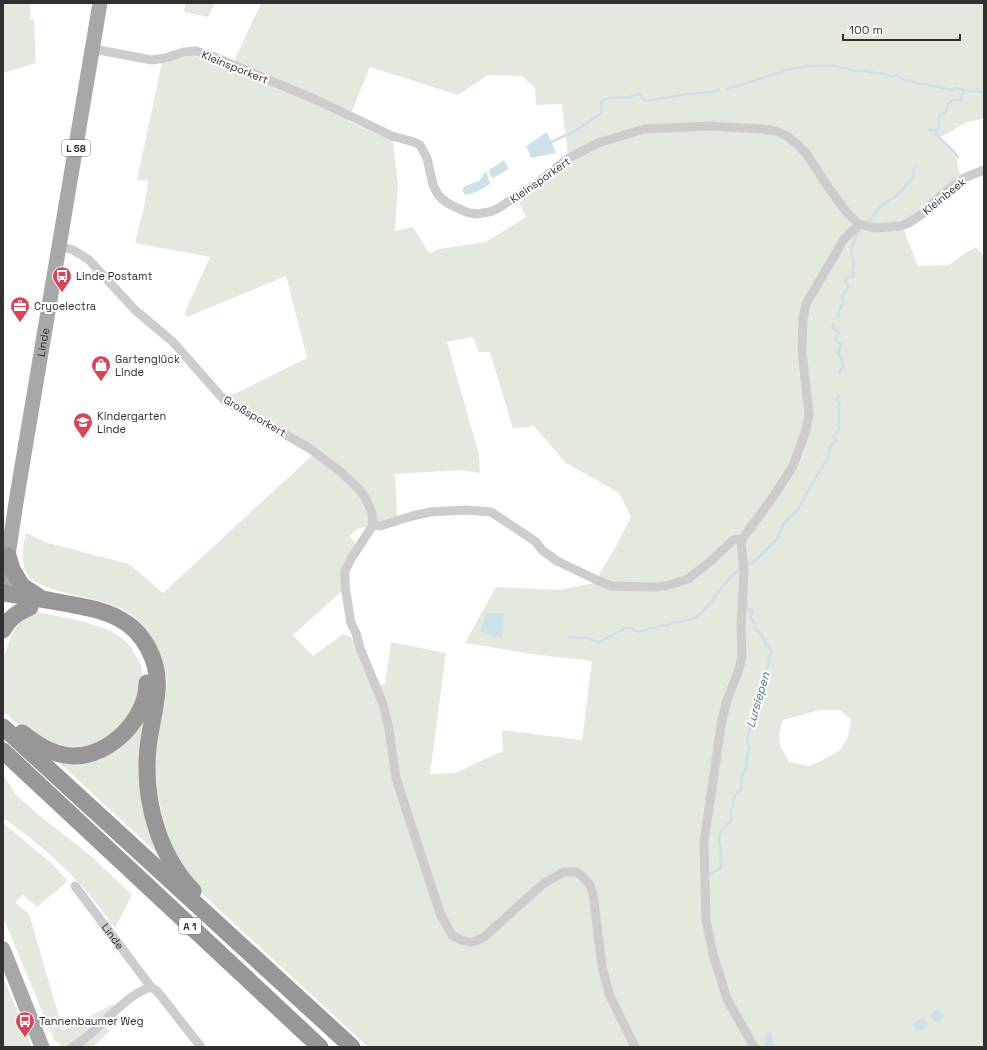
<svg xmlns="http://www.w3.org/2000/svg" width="987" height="1050" font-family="'Space Grotesk',sans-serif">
  <rect width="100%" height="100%" fill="#fff"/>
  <g fill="#e4e9dd" fill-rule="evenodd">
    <polygon points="3,3 30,3 31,20 34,20 36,63 3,73"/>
    <polygon points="186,3 215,3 208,17 184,12"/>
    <path d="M261,3h723v116l-17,3 -26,15 15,19 4,20 -33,28 -26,19 17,43 31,-1 13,-10 14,-8 8,9v791h-616l-169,-156c-5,-8 -11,-15 -15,-23 -20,-34 -33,-86 -28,-125 5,-37 21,-60 0,-97 -9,-15 -18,-29 -34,-37 -21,-12 -84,-16 -95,-35 -7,-13 -4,-28 -1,-41l22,10 81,21 34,29 154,-142 -89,-54 79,-39 -21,-82 -99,41 -2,-5 25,-55 -75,-14 9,-36 4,-26 -11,-1 25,-118c10,-2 19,-6 29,-6 14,0 28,7 40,12zM370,67l88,28 30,-20 34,1 13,12 1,17 26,-1 6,53 -52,38 10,22 -40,25 -47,7 -10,4 -16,-26 -18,4 3,-47 -5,-43 -45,-20zM473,337l6,15h11l23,76 16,-1 4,-2 33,38 53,30 12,24 -16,31 -21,35 -35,7 -63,-3 -31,56 74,12 53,6 -10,79 -80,-10 1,21 -48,22 -25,1 16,-121 -55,-11 -6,42 -12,4 -22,-51 -8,-3 -30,22 -20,-21 48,-43c0,-23 2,-30 15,-48l-6,-8 7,-7 40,-10 -2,-45 66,-4 19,3 -1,-18 -32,-113zM820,710h20l11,9 -3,18 -8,13 -19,11 -12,5 -20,-4c-10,-19 -13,-20 -6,-42z"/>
    <polygon points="38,612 86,622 111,631 123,639 131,647 141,665 143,684 142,696 111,739 70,752 29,735 3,711 3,659 11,636 20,622 31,613"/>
    <polygon points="105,619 124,626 152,666 145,744 172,867 53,757 113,749 150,677 145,658 129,634"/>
    <path d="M3,774l13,21 24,21 51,40 41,39 -17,33c-32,-46 -66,-78 -112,-110z"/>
    <polygon points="3,823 49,861 68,881 37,907 23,895 15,902 29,914 63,1030 113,1004 114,1006 107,1028 110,1031 93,1047 61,1047 60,1044 54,1040 3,917"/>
    <polygon points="3,978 6,984 32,1047 3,1047"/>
  </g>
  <g fill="#cee0e9">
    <polygon points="547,132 556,153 531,158 526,146"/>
    <polygon points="504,160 509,169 493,178 490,175 489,170"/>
    <path d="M486,171l4,13c-7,4 -17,11 -25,11l-3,-5c4,-8 12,-5 18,-10 2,-2 4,-7 6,-9z"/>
    <polygon points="486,613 504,613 502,638 480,632"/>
    <circle cx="937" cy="1016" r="6"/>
    <path d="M923,1018l4,3v4c-2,4 -6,6 -11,6l-2,-2v-6z"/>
    <polygon points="768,1031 771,1034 775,1047 766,1047 765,1036"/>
  </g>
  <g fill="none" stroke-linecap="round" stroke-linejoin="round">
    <g stroke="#cee0e9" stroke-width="2.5">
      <path d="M727,89l55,-17 1,-2c25,-3 48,-9 72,1 7,-1 13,1 20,2 6,0 11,0 16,4l5,-2 10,6 4,-1 2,2 41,8 2,-2 9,2"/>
      <path d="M929,130h7l4,-3 -1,-2v-9l7,-4c1,-7 3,-10 9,-13l6,3v-6l5,-6 4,2 8,-1 6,2"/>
      <polyline points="936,130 936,134 956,154 958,158"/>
      <path d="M551,142l24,-11 26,-18 1,-3 -1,-8c8,-8 19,-3 29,-5 3,-1 6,-2 10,-3l5,7 43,-7 25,-2 6,-2"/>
      <polyline points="923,208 928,202 955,179"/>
      <polyline points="904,221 919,211"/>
      <path d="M868,222c4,-3 7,-10 12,-15 8,-7 18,-10 24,-19 3,-4 7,-9 9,-13 1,-4 0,-6 3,-9"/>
      <path d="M838,317l2,-9 4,-4c-6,-13 9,-12 2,-23v-3l8,-2v-2l-3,-2 3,-8 -3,-16 8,-18"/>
      <path d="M834,324l-2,4 6,3c0,5 -5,4 -1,11l3,1 1,3 -3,7 3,5 2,9 -3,3v3"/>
      <polyline points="747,565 756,560 777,539 783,524 798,509 817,475 828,458 830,446 836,442 834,437 839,428 839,402 836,400 839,396"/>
      <path d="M568,637l18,1 13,4 29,-15 10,5 25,-7 4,1 2,-2 27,-6c4,-4 10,-9 14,-15 8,-11 18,-24 29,-34"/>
      <path d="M711,874l7,-5h3l-1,-25 -1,-4 1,-7c3,-4 6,-9 11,-12 0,-11 0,-25 10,-32l1,-13 4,-8 3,-21 -2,-2 2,-13 4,-10v-8l4,-10 -1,-5c8,-7 13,-38 15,-49l-3,-2 -7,-14 -6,-6 -1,-6 -4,-4 3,-8 -5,1 1,-2 -3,-2 1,-3 -1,-3"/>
    </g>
    <g stroke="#cdcdcd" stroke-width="9">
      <polyline points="93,49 152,60 165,58 184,52 196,51 212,56 321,102 392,136 414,142 420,145 427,158 433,185 437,193 442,199 449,204 466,212 476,214 489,212 497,209 536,184 567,159 598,143 644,129 710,126 761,129 776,131 787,136 798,145 806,153 828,187 848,214 859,224 874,228 901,226 909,223 931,208 934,202 957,184 964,178 984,170"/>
      <polyline points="59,246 73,250 89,260 135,310 173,342 224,400 309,448 342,473 359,489 365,497 372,513 373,525 351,559 345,571 345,586 351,623 356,633 360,648 383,704 389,729 396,778 440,913 452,935 461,940 469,942 476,941 484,937 544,883 564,872 577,872 582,876 590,885 593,894 602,966 609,994 635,1047"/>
      <polyline points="373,525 380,526 412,516 430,512 466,510 491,512 526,535 536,542 542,550 557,561 601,582 612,586 655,587 665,586 688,579 712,560 733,540 737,539 741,541"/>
      <path id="s1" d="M75,886l76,101 6,4 44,56"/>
      <path d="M72,1047c28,-15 50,-51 79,-60"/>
      <polyline points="754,1047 727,999 713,954 706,920 704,842 721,726 726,703 738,672 742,657 741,626 744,571 741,541 775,494 793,466 806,430 809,414 802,351 803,319 806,304 844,239 859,224"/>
    </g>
    <g stroke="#a8a8a8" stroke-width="15">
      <path id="s2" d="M3,587l15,-97 82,-487"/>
      <polyline points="3,949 42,1047"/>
    </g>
    <g stroke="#979797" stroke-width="17">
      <polyline points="8,556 12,569 22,586 39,597"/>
      <path d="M3,593c22,3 44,7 66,11 16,3 34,6 49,14 26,13 42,44 39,73 -2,24 -10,47 -10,72 -1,45 14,95 46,128"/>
      <path d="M3,630c6,-12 14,-17 27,-23"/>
      <polyline points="3,727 352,1047"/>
      <path d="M22,733c13,10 26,19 42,22 40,8 83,-34 83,-72"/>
      <polyline points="3,751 320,1047"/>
    </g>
  </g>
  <defs>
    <g id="bus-pin" transform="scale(1)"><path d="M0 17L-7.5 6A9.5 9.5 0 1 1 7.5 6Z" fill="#d54457" stroke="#fff"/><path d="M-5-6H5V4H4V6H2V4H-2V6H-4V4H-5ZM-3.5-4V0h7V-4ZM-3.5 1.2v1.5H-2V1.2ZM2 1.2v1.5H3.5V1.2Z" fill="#fff"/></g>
    <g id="office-pin" transform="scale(1)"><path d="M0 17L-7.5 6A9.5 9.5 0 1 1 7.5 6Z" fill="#d54457" stroke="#fff"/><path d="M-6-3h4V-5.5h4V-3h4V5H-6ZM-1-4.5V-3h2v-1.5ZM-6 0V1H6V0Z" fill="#fff"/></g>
    <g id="shop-pin" transform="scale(1)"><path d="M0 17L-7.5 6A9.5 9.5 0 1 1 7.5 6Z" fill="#d54457" stroke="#fff"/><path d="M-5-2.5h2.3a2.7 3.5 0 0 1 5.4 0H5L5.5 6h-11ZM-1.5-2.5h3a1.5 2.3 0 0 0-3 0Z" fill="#fff"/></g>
    <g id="school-pin" transform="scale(1)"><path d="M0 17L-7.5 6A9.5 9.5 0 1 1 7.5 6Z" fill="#d54457" stroke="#fff"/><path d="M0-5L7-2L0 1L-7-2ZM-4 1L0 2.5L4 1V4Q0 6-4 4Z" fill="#fff"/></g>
  </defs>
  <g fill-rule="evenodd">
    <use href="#bus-pin" x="62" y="276"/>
    <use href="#office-pin" x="20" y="306"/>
    <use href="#shop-pin" x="101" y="365"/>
    <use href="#school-pin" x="83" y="422"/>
    <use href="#bus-pin" x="25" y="1021"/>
  </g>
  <g text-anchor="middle" stroke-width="4" stroke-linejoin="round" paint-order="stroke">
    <g fill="#fff" stroke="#6e6e6e" stroke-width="1">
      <rect x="62" y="140" width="28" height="16" rx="3"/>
      <rect x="179" y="918" width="22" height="16" rx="3"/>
    </g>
    <g font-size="10" font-weight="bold" fill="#303030">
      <text x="76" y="152">L 58</text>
      <text x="190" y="930">A 1</text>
    </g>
    <g font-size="11" fill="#303030" stroke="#fff">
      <text transform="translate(235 67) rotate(22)" y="4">Kleinsporkert</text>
      <text transform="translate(540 180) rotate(-35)" y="4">Kleinsporkert</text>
      <text transform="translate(944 196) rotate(-39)" y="4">Kleinbeek</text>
      <text dy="4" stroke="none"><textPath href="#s2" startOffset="248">Linde</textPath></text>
      <text transform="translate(255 416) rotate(30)" y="4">Großsporkert</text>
      <text dy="4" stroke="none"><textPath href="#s1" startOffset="63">Linde</textPath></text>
    </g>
    <g font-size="11" fill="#303030" stroke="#fff" text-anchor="start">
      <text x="76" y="280">Linde Postamt</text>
      <text x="34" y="310">Cryoelectra</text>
      <text x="115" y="363">Gartenglück<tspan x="115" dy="13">Linde</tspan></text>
      <text x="97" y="420">Kindergarten<tspan x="97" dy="13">Linde</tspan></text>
      <text x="39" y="1025">Tannenbaumer Weg</text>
    </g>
    <g font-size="12" font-style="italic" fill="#45748b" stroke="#fff">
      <text transform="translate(758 700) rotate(-74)" y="4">Lursiepen</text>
    </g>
  </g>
  <rect width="987" height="1050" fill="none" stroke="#303030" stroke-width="8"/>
  <path d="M843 34v6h117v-6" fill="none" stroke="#303030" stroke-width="2"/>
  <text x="849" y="34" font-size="12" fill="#303030" stroke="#ffffff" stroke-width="3" paint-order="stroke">100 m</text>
</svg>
